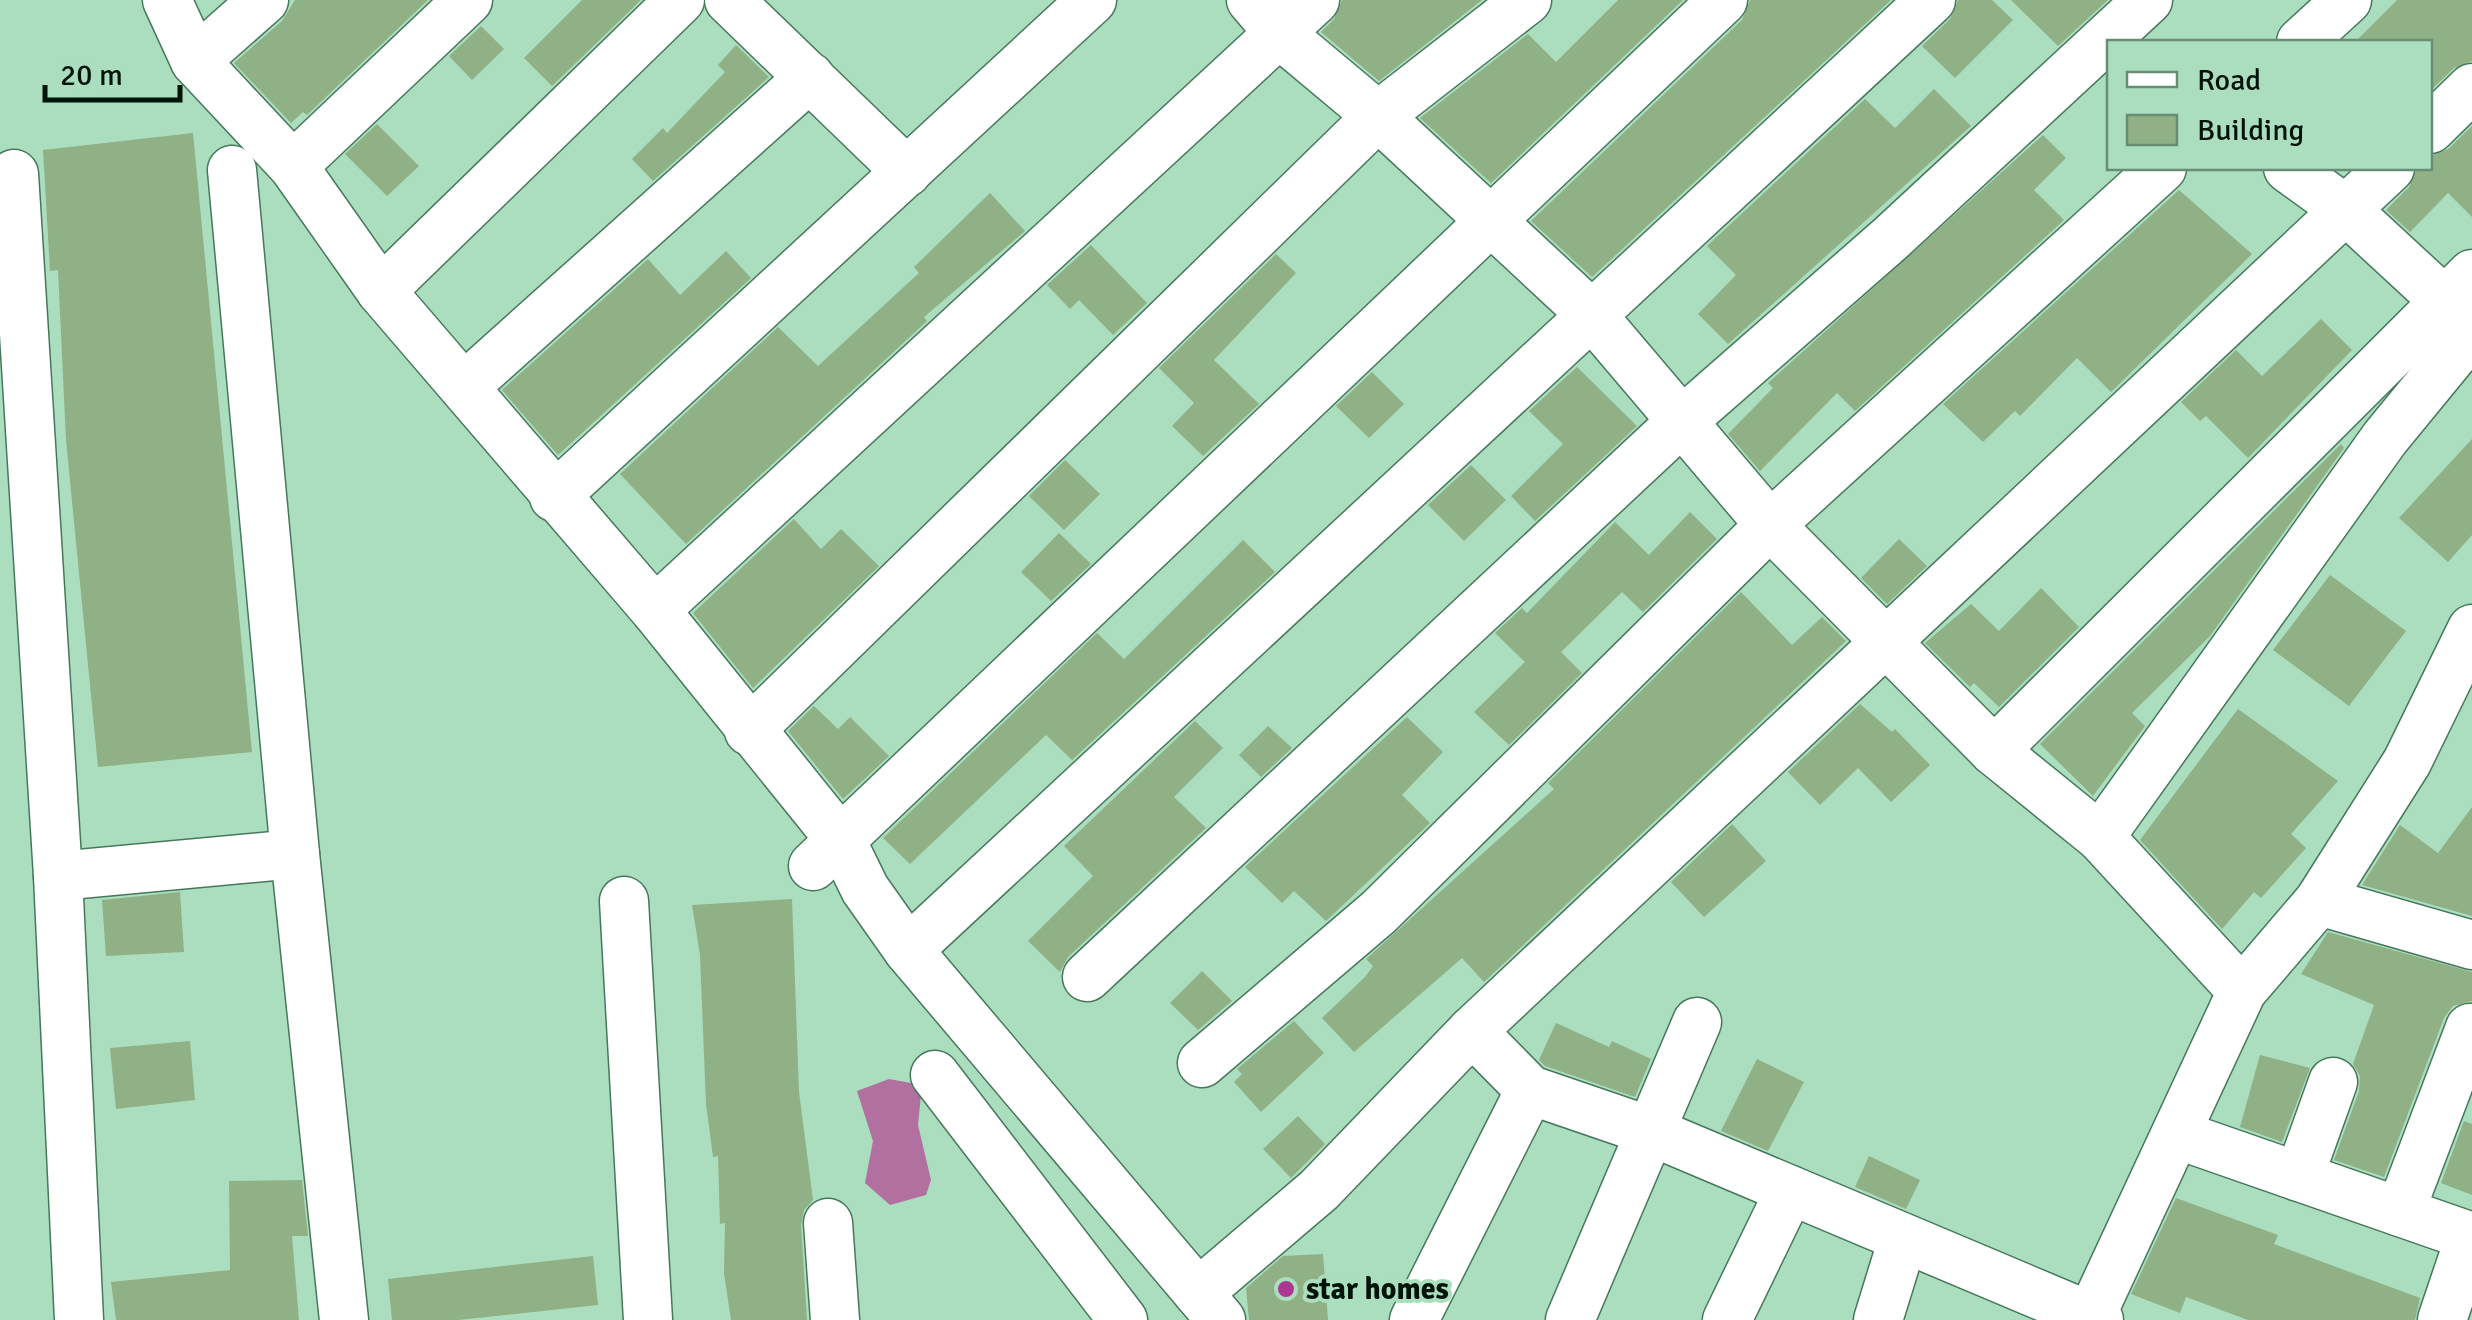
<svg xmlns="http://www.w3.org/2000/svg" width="2472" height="1320" font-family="Signika,sans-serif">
  <rect width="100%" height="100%" fill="#aadebe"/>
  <polygon fill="#b270a0" points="889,1079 922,1085 918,1125 931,1180 926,1195 890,1205 865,1183 873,1141 857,1091"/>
  <g fill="#90b085">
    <polygon points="295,0 428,0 307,115 303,112 291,123 234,63 282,21"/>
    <polygon points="582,0 641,0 552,86 524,58"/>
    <polygon points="1342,0 1482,0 1379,81 1321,32 1334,19"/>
    <polygon points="1618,0 1683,0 1491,183 1420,118 1528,34 1556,62"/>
    <polygon points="1750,0 1891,0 1592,277 1531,221 1742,20"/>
    <polygon points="1958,0 1992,0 2013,20 1955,78 1922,46 1950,19"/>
    <polygon points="2011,0 2108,0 2058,46"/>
    <polygon points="2397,0 2472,0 2472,61 2454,68 2430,91 2430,42 2355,42"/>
    <polygon points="481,26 504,49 472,80 449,56"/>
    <polygon points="736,45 769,77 653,181 632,159 663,128 667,133 725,72 718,65"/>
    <polygon points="1934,89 1971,126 1728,344 1698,314 1736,275 1707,246 1865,99 1895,128"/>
    <polygon points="377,124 419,166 387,196 345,154"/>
    <polygon points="2472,126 2472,217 2448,193 2410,232 2386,210 2409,187 2417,168 2430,168 2430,156 2448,149"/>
    <polygon points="193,133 252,752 98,767 66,440 58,270 50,271 43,150"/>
    <polygon points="2043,135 2066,158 2034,190 2064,220 1855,411 1837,393 1760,471 1728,434 1773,388 1768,383"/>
    <polygon points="2179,190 2252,254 2111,392 2077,358 2020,416 2015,411 1983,442 1943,404"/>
    <polygon points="990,193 1025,231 924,317 927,321 686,544 620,474 778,327 818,366 919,273 914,267"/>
    <polygon points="1091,245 1147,303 1113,335 1079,300 1070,309 1047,285"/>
    <polygon points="726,251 751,278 558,455 502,390 648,259 680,295"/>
    <polygon points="1276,254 1296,273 1214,360 1259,404 1203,456 1172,426 1194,403 1159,368"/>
    <polygon points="2321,319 2352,350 2248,458 2206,416 2200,421 2181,402 2236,350 2262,376"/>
    <polygon points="1577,367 1637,426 1535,521 1511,496 1563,444 1529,411"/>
    <polygon points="1372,372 1404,404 1369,438 1336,406"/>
    <polygon points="2472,439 2472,535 2448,562 2399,518"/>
    <polygon points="2341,444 2344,448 2210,636 2132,713 2145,726 2093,796 2040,744"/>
    <polygon points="1065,460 1100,494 1064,530 1029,496"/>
    <polygon points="1471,465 1506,500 1464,541 1428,505"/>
    <polygon points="1690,512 1717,539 1643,612 1622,592 1561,652 1582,673 1509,745 1474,712 1525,662 1495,633 1522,608 1527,613 1615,522 1649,555"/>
    <polygon points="794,519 821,549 841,529 879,566 753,688 693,613"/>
    <polygon points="1059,533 1091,564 1051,601 1021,572"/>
    <polygon points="1899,539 1927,566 1887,604 1861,578"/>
    <polygon points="1243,540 1275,572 1072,760 1046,735 910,864 883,838 1097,633 1124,659"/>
    <polygon points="2330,575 2406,631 2349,706 2273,650"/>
    <polygon points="2041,588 2079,627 1999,707 1974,683 1970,687 1925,643 1971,604 1999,631"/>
    <polygon points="1741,592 1792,645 1822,617 1846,641 1484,982 1462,958 1354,1052 1322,1018 1365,977 1373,966 1366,959 1554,789 1548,783"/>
    <polygon points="1860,704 1892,732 1895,729 1930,765 1891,802 1858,768 1820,805 1788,772"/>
    <polygon points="814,706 838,729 850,717 889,756 843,799 788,731"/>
    <polygon points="2238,709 2338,781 2291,834 2306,848 2261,898 2254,892 2222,929 2140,840"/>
    <polygon points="1407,717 1443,752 1402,795 1430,823 1326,921 1294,891 1282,903 1245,867"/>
    <polygon points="1195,721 1223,748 1174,797 1206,828 1068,957 1060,972 1028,941 1093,876 1064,846"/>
    <polygon points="1268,726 1292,748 1261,777 1239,755"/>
    <polygon points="2472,807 2472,916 2362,885 2400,825 2438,853"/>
    <polygon points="1732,824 1766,861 1704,917 1671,882"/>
    <polygon points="180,892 184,952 106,956 102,900"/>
    <polygon points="792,899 799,1092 813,1200 804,1210 801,1225 807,1320 731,1320 724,1273 725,1223 720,1224 718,1156 713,1157 706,1104 700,955 692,905"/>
    <polygon points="2328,932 2472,972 2472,1001 2453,1006 2444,1018 2384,1177 2334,1160 2359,1091 2360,1076 2353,1064 2374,1005 2301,974"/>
    <polygon points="1202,971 1232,1001 1198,1030 1170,1003"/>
    <polygon points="1294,1021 1324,1053 1261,1112 1234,1082 1242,1074 1237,1069"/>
    <polygon points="1556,1023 1609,1047 1612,1041 1651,1059 1635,1097 1545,1066 1539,1060"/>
    <polygon points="190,1041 195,1100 116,1109 110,1048"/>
    <polygon points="2260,1055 2310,1068 2282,1142 2240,1127"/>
    <polygon points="1757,1059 1804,1082 1768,1151 1721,1131"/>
    <polygon points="1298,1116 1325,1144 1291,1178 1263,1149"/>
    <polygon points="2464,1121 2472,1124 2472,1195 2441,1183"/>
    <polygon points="1869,1156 1920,1180 1906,1209 1855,1187"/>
    <polygon points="302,1180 308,1236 292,1236 299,1320 116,1320 111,1282 230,1270 229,1181"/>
    <polygon points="2176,1198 2278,1235 2274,1244 2420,1298 2415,1320 2248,1320 2186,1297 2180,1313 2131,1294"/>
    <polygon points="1323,1254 1328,1320 1249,1320 1246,1288 1283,1256"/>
    <polygon points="593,1256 598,1305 458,1320 392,1320 388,1279"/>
  </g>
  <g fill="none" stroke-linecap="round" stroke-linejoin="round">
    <g stroke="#47785c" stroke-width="51">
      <g id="street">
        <polyline points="167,0 195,61 293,166 381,291 655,610 842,842 865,889 908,950 1221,1320"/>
        <polyline points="729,0 907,172"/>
        <polyline points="1251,0 1280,34 1378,116 1590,313 1770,525 1994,751 2100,837 2242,991"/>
        <polyline points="2301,42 2347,0"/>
        <polyline points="195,61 264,0"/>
        <polyline points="2430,129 2472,88"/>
        <polyline points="293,166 468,0"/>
        <polyline points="2288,168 2346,210 2466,321"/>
        <polyline points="232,170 295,854"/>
        <polyline points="14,174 58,876 79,1320"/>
        <polyline points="381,291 680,0"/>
        <polyline points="464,387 810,77"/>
        <polyline points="554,497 1092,0"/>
        <polyline points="655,610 1315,0"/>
        <polyline points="749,731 1378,116 1527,0"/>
        <polyline points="1994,751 2472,274"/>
        <polyline points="2100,837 2385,438 2472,332"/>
        <polyline points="813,866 1723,0"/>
        <polyline points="58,876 295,854 344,1320"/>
        <polyline points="624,901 648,1320"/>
        <polyline points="2319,901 2472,945"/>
        <polyline points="908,950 1931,0"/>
        <polyline points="1087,977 1680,423 1890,239 2148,0"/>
        <polyline points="1472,1031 1530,1090 1650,1131 2099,1320"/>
        <polyline points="1202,1063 1379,912 1770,525 2162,168"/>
        <polyline points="935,1075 1123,1320"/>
        <polyline points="2176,1134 2472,1237"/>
        <polyline points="2299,1177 2333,1082"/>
        <polyline points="2400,1212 2470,1028"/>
        <polyline points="828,1223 835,1320"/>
        <polyline points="1198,1293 1319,1190 1472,1031 2390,168"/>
        <polyline points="1414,1320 1530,1090"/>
        <polyline points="1570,1320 1697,1022"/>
        <polyline points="1727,1320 1790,1190"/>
        <polyline points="1878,1320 1903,1239"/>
        <polyline points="2089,1320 2242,991 2319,901 2407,762 2472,629"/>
        <polyline points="2442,1320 2470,1237"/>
      </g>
    </g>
    <use href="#street" stroke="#fff" stroke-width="48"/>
  </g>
  <circle fill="#ab3791" stroke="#aadebe" stroke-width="4" cx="1286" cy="1289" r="10"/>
  <g text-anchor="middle" stroke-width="8" stroke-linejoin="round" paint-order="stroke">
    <g font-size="30" font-weight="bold" fill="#021309" stroke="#aadebe" text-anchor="start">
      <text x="1306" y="1299">star homes</text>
    </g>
  </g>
  <rect x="2107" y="40" width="325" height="130" fill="#aadebe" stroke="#678d76" stroke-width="2.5"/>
  <rect x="2127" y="72" width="50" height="15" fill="#ffffff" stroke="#678d76" stroke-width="2.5"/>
  <text x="2197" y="90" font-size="30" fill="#021309">Road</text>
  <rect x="2127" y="115" width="50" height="30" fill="#90b085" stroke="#678d76" stroke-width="2.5"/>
  <text x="2197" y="140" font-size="30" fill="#021309">Building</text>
  <path d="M45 85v15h135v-15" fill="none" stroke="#021309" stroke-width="5"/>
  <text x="60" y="85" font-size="30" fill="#021309" stroke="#aadebe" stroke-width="8" paint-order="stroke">20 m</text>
</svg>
